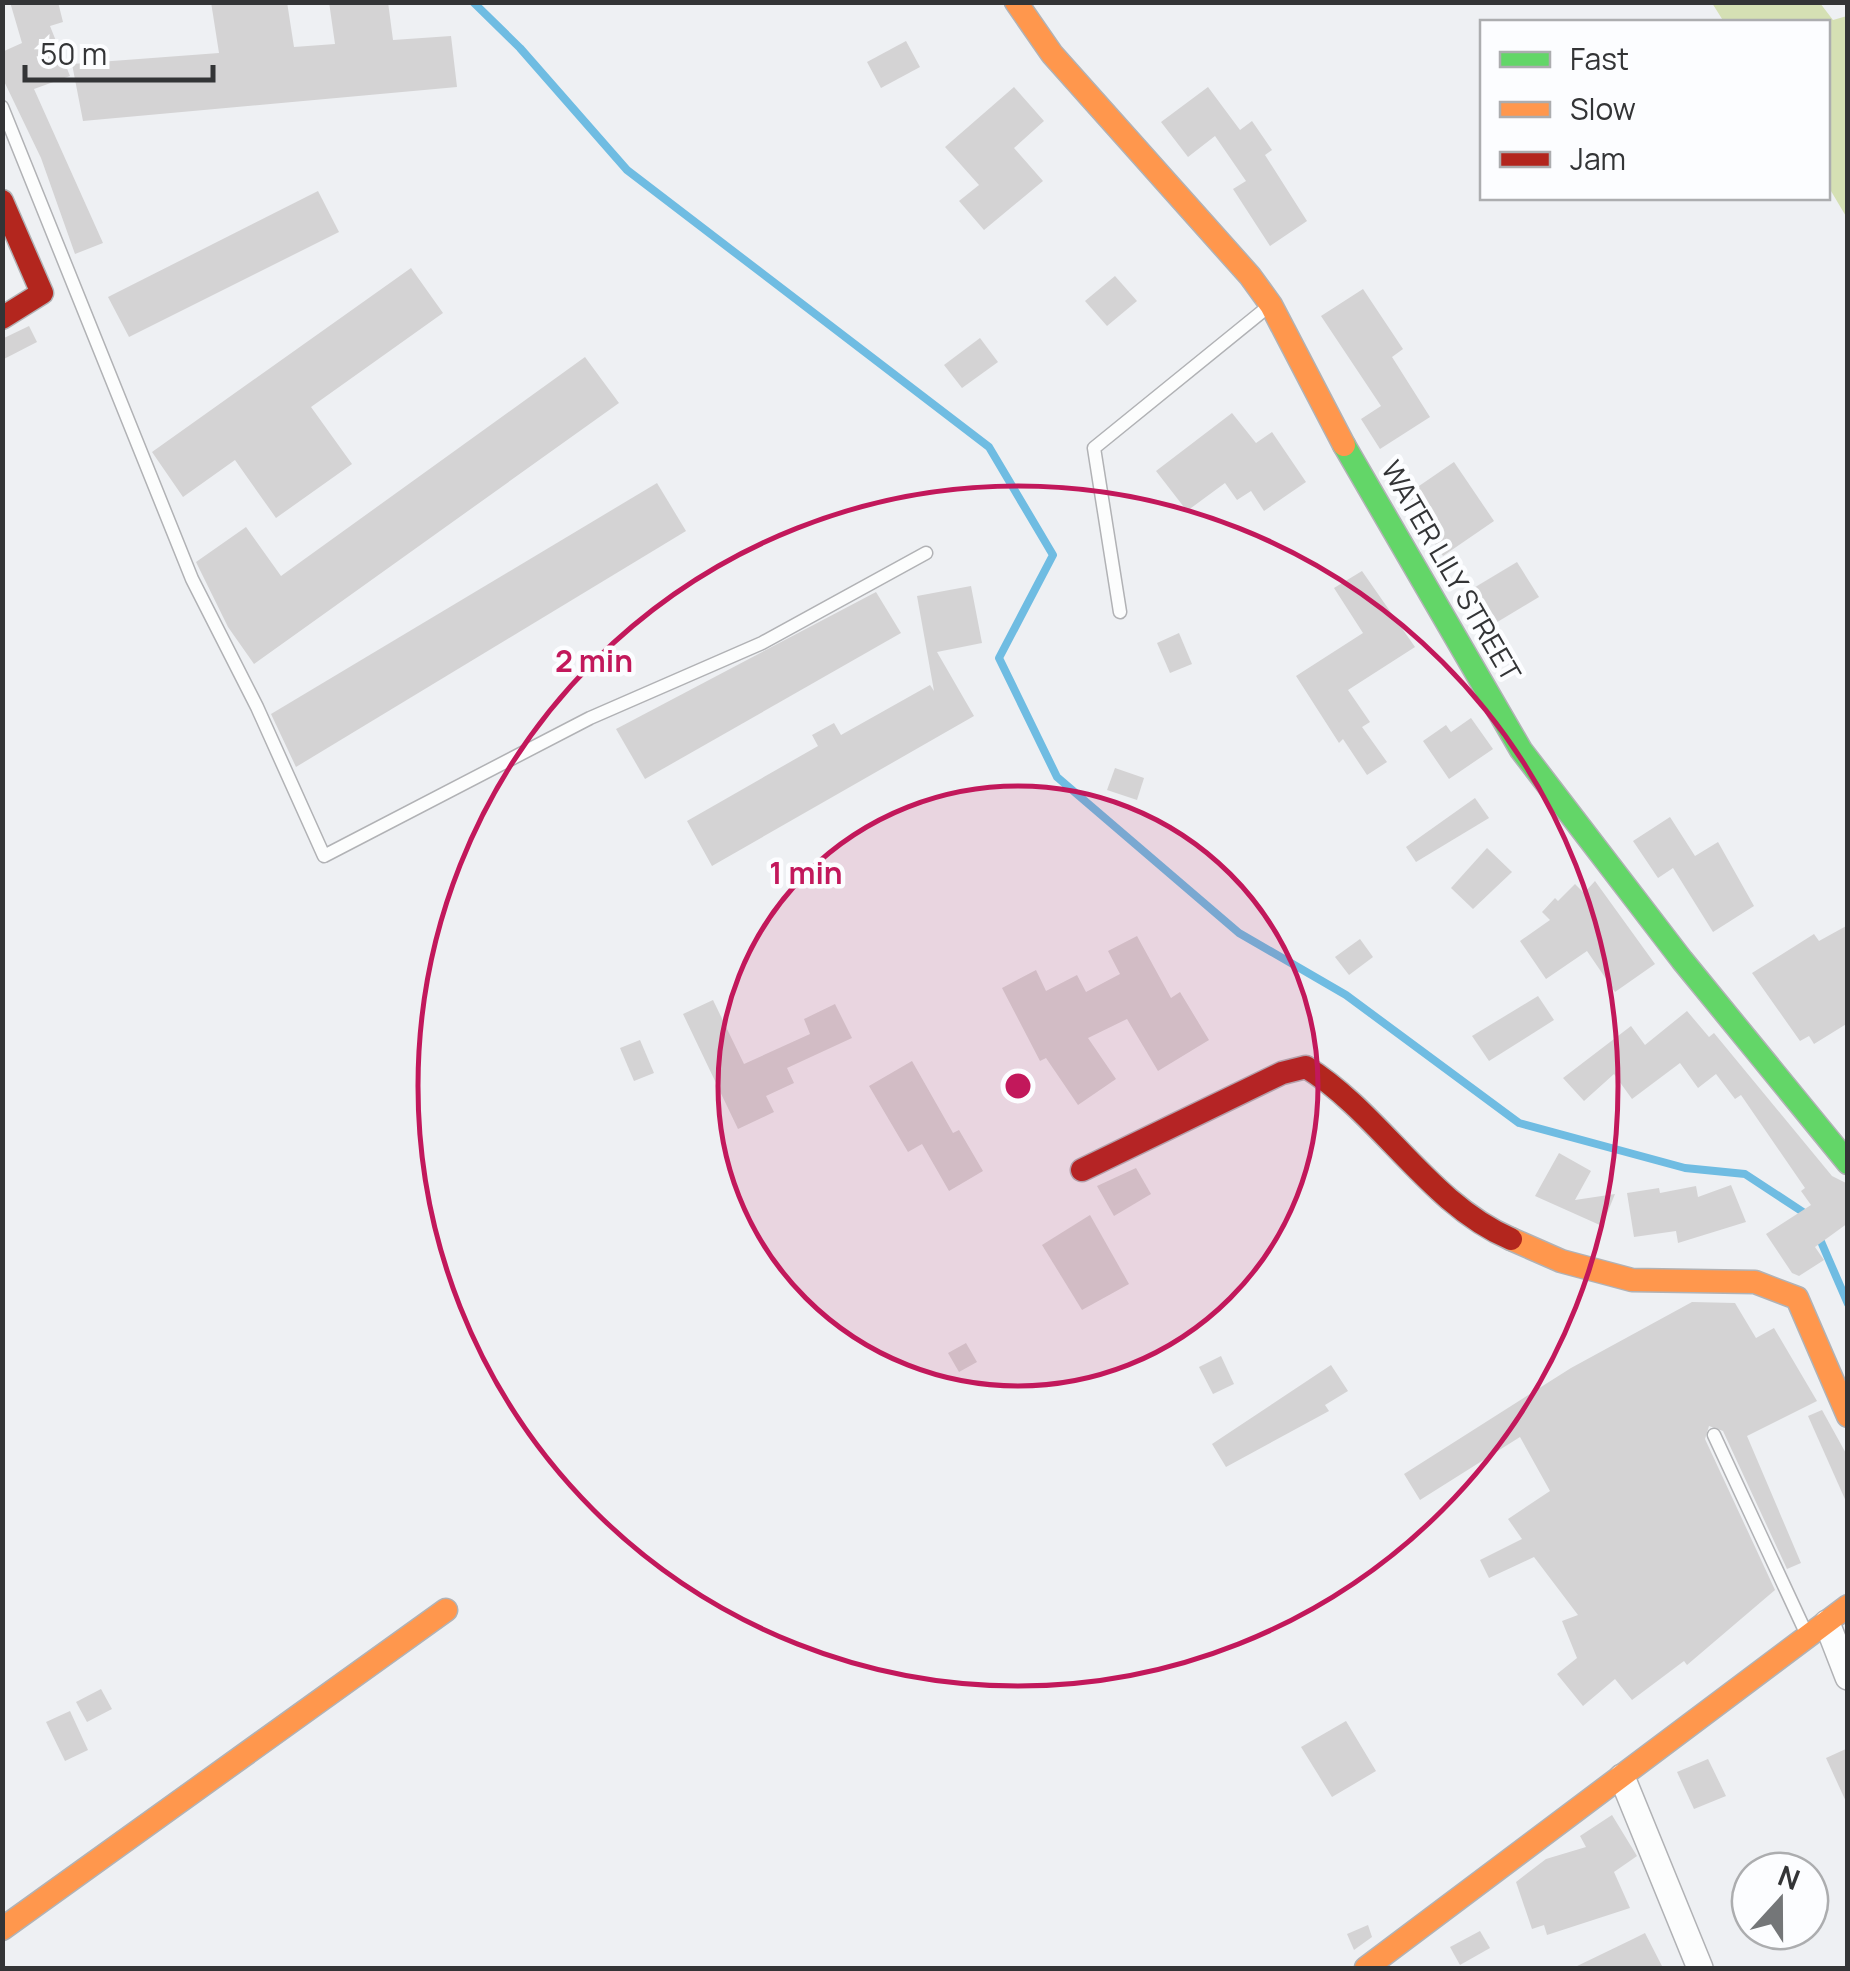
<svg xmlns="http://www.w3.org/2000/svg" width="1850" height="1971" font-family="Manrope,sans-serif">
  <rect width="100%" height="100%" fill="#eef0f3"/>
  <polygon fill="#d5e0b4" points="1712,3 1820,3 1833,20 1847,16 1847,218 1828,186 1828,22 1724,22"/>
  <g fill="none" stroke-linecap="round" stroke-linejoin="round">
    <g stroke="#6fbce2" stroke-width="8">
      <polyline points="473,2 520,48 627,170 989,447 1053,555 999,658 1057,777 1239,933 1346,995 1519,1123 1685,1168 1745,1174 1809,1216"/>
      <polyline points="1819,1237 1848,1304"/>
    </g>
  </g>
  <g fill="#d4d3d4">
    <polygon points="10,2 58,2 63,22 50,26 70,76 34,89 103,243 75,254 41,158 2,77 2,52 22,43"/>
    <polygon points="211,2 287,2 294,47 335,44 329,2 388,2 393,40 451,36 457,87 83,121 72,64 219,53"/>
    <polygon points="906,41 920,67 881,88 867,62"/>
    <polygon points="1014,87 1044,121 1014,148 1043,181 984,230 959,201 979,185 945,147"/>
    <polygon points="1208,87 1240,130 1252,121 1272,150 1265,155 1307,221 1270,246 1233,189 1246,181 1215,136 1188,157 1161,122"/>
    <polygon points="318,191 339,232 129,337 108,297"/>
    <polygon points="411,268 443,313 311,407 352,464 276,518 235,460 183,497 152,452"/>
    <polygon points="1115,276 1137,301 1107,326 1085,301"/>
    <polygon points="1363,289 1403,349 1392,357 1430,417 1380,449 1361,419 1381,406 1321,316"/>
    <polygon points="29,326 37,342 2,360 2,339"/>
    <polygon points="980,338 998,362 962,388 944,365"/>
    <polygon points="585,357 619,403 254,664 228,627 196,562 246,527 281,576"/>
    <polygon points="1232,413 1256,443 1272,432 1306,482 1264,511 1251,491 1237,500 1225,483 1187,511 1156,471"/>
    <polygon points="1454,462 1494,521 1443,556 1403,497"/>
    <polygon points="657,483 686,531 296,767 271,714"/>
    <polygon points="1517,562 1539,597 1494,624 1472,589"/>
    <polygon points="1362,571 1415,647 1348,690 1370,722 1362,727 1387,762 1367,775 1343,739 1339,743 1296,676 1363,633 1334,588"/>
    <polygon points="971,586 982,643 937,652 974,716 712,866 687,821 818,746 812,735 834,723 841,735 930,685 934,691 917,596"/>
    <polygon points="876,592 901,633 645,779 616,729"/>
    <polygon points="1179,633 1192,664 1170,673 1157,643"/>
    <polygon points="1471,718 1493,749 1449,779 1423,741 1446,725 1451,732"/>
    <polygon points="1115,768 1144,778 1137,800 1107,790"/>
    <polygon points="1475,798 1489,818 1416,862 1406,847"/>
    <polygon points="1670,817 1695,856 1718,842 1754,906 1713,932 1673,868 1658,878 1633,841"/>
    <polygon points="1487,848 1512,872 1473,909 1451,888"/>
    <polygon points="1595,881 1655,964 1615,992 1587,951 1546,979 1520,941 1550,920 1542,912 1555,898 1558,901 1575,884 1584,893"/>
    <polygon points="1848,925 1848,1023 1814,1044 1809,1036 1800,1041 1752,973 1814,934 1819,941"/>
    <polygon points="1137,936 1171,998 1180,992 1209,1040 1158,1071 1127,1019 1088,1038 1116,1079 1078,1105 1046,1058 1040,1061 1002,988 1036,970 1046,991 1077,975 1086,992 1120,974 1108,951"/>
    <polygon points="1360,939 1373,957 1349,975 1335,957"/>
    <polygon points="1538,996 1554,1020 1489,1061 1472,1036"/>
    <polygon points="713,1000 744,1064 810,1034 804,1019 835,1004 852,1038 787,1068 794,1083 766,1096 774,1112 738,1129 683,1014"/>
    <polygon points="1687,1011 1709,1037 1714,1033 1832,1176 1848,1184 1848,1223 1815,1247 1824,1260 1799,1276 1792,1273 1766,1234 1811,1205 1801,1191 1805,1188 1741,1095 1735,1099 1716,1074 1698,1088 1680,1063 1632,1099 1614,1074 1584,1101 1563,1078 1631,1026 1645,1045"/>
    <polygon points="640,1040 654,1073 634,1081 620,1048"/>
    <polygon points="912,1061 953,1133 959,1130 983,1171 949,1191 922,1144 908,1152 869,1086"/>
    <polygon points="1559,1153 1591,1171 1575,1200 1615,1194 1602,1226 1535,1196"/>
    <polygon points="1136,1168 1151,1194 1114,1216 1097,1186"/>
    <polygon points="1731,1185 1746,1222 1678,1243 1676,1231 1634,1237 1627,1193 1659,1188 1660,1193 1696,1186 1698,1197"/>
    <polygon points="1090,1215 1129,1284 1082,1310 1042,1245"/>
    <polygon points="1692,1302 1735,1303 1756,1338 1774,1328 1817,1401 1747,1436 1801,1563 1787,1569 1723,1431 1709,1426 1705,1439 1775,1590 1687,1665 1684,1661 1632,1700 1615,1679 1583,1706 1557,1674 1577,1658 1562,1621 1578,1615 1534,1557 1489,1578 1480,1560 1522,1539 1508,1519 1550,1491 1520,1437 1420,1500 1404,1474 1571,1368"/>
    <polygon points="966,1343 977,1362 959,1372 948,1353"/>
    <polygon points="1221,1356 1234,1384 1213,1394 1199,1367"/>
    <polygon points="1331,1365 1348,1391 1325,1405 1329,1411 1226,1467 1212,1444"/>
    <polygon points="1822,1410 1848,1457 1848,1506 1808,1416"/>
    <polygon points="101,1689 112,1709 87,1722 76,1702"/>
    <polygon points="70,1711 88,1750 65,1761 46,1722"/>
    <polygon points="1346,1721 1376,1771 1332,1797 1301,1747"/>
    <polygon points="1848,1748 1848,1806 1826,1758"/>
    <polygon points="1708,1759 1726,1796 1694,1809 1677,1772"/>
    <polygon points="1612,1815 1637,1856 1614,1872 1630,1908 1547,1935 1544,1925 1532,1929 1516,1882 1546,1859 1586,1847 1580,1836"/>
    <polygon points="1368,1925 1372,1937 1354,1950 1347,1934"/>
    <polygon points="1480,1931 1490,1948 1460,1965 1450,1947"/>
    <polygon points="1645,1933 1663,1968 1573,1968 1633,1939"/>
  </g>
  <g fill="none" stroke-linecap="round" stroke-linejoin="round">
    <g stroke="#b1b2b5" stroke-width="15">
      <g id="lane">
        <polyline points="2,107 192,579 257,707 324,856 590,718 762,643 926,553"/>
        <polyline points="1120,612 1094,448 1269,306"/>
        <polyline points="1714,1435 1807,1635"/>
      </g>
    </g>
    <g stroke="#b1b2b5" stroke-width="28">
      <g id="street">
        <polyline points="1827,1623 1848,1677"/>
        <polyline points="1622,1777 1700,1968"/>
      </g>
    </g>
    <g stroke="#b1b2b5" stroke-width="25">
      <polyline id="fast" points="1344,445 1521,750 1682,960 1848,1163"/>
    </g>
    <g stroke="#b1b2b5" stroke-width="25">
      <g id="slow">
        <polyline points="1016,2 1052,54 1250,276 1271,305 1344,445"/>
        <polyline points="1511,1239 1561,1261 1632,1280 1755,1282 1797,1298 1848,1416"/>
        <polyline points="2,1929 446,1610"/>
        <polyline points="1366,1968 1848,1606"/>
      </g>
    </g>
    <g stroke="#b1b2b5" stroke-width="25">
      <g id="jam">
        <polyline points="2,201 42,293 2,318"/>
        <path d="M1082,1170l200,-97 24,-6c75,47 123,137 205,172"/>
      </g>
    </g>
    <use href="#lane" stroke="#fcfdfd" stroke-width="12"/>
    <use href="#street" stroke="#fcfdfd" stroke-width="25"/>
    <use href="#fast" stroke="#63d668" stroke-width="22"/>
    <use href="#slow" stroke="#ff974d" stroke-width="22"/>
    <use href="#jam" stroke="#b3261e" stroke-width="22"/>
  </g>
  <circle cx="1018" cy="1086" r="300" fill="#c2185b" fill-opacity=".12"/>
  <g fill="none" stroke="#c2185b" stroke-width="5">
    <circle cx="1018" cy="1086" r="300"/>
    <circle cx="1018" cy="1086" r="600"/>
  </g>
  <g text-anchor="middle" stroke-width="9" stroke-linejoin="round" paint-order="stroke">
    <g font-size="28" fill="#333436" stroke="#fcfdff">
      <text transform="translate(1451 571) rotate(60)" y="10">WATER LILY STREET</text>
    </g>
  </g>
  <circle cx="1018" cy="1086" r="15" fill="#c2185b" stroke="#fcfdff" stroke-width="5"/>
  <g font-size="30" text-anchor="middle" font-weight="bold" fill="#c2185b" stroke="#fcfdff" stroke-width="9" stroke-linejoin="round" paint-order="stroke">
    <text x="594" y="672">2 min</text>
    <text x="806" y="884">1 min</text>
  </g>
  <rect width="1850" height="1971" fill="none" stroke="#333436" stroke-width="10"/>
  <rect x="1480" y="20" width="350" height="180" fill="#fcfdff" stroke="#acadaf" stroke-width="2.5"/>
  <rect x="1500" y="52" width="50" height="15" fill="#63d668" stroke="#acadaf" stroke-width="2.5"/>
  <text x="1570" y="70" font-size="30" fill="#333436">Fast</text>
  <rect x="1500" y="102" width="50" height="15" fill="#ff974d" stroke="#acadaf" stroke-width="2.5"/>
  <text x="1570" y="120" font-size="30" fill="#333436">Slow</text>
  <rect x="1500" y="152" width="50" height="15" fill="#b3261e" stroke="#acadaf" stroke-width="2.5"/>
  <text x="1570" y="170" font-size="30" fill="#333436">Jam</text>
  <g transform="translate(1780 1901) rotate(21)"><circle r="48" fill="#fcfdff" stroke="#acadaf" stroke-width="2.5"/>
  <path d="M0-8L18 38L0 25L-18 38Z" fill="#747678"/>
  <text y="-15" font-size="28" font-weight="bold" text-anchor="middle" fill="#333436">N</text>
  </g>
  <path d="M25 65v15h188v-15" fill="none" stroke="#333436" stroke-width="5"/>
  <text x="40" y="65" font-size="30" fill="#333436" stroke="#fcfdff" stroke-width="8" paint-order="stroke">50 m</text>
</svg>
